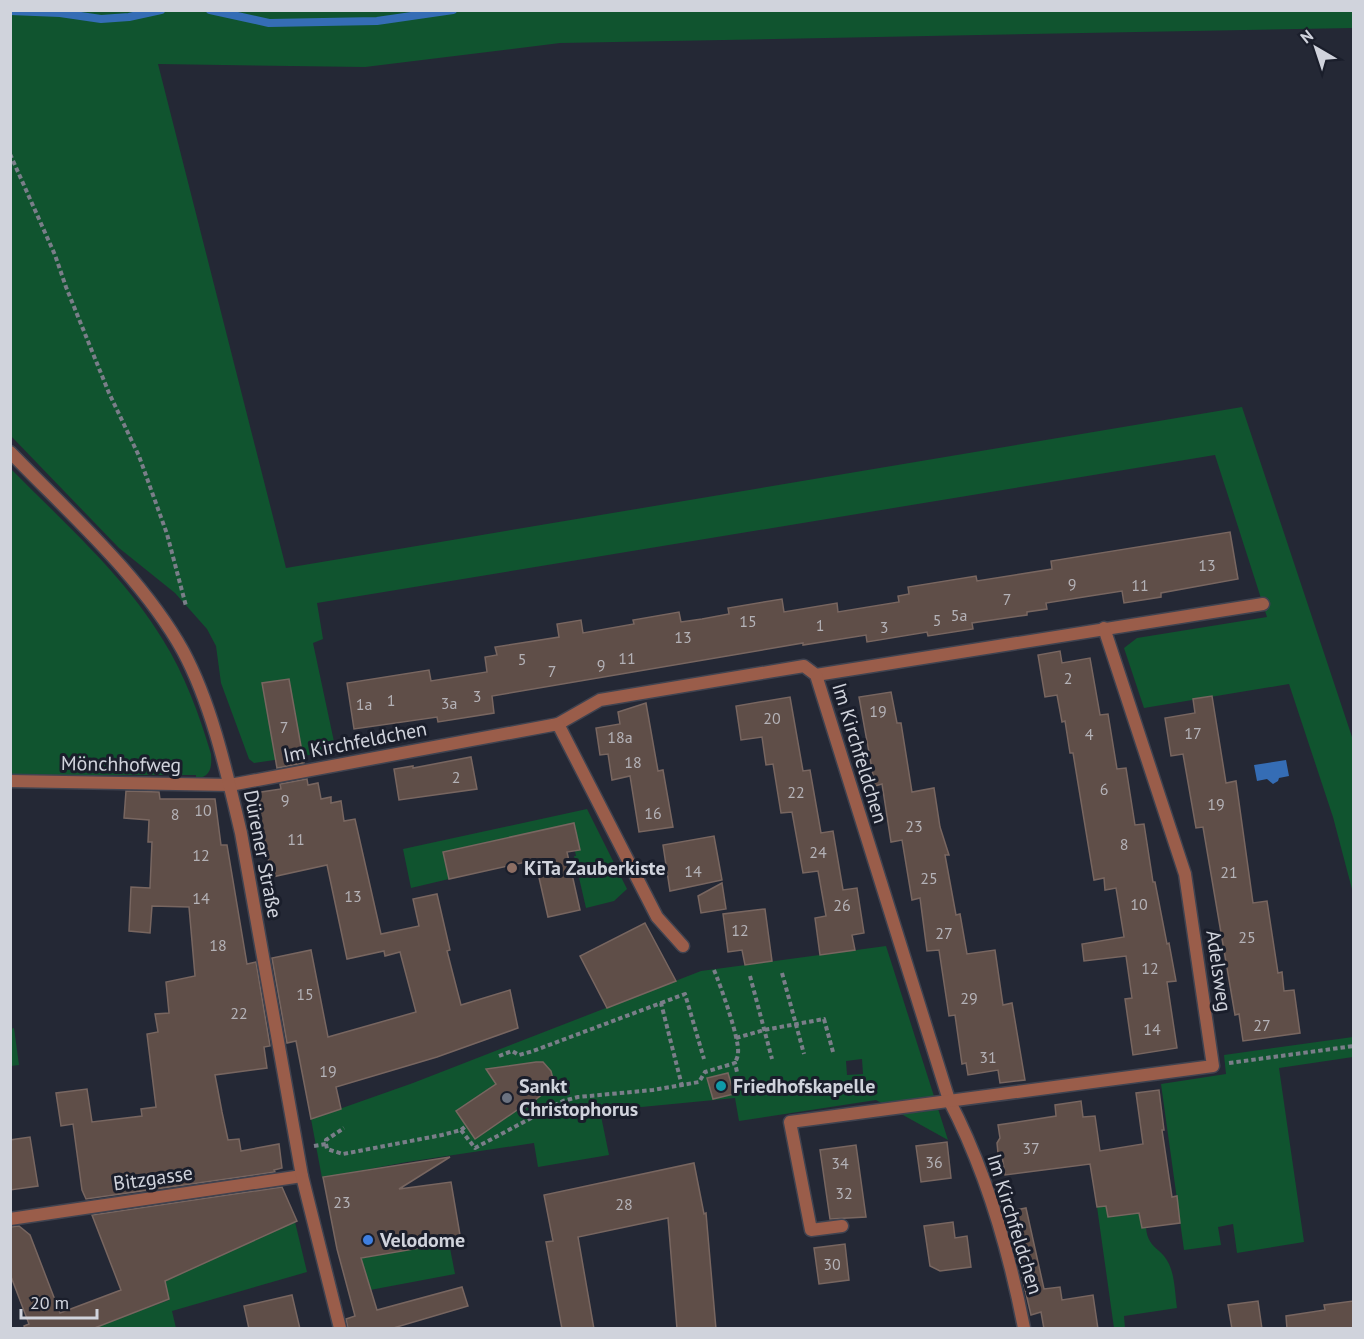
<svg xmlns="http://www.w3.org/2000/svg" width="1364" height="1339" font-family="'PT Sans',sans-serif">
  <rect width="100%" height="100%" fill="#242835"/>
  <g fill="#10542f" fill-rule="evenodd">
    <polygon points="11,11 1353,11 1353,28 560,43 365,67 158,64 286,568 1242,407 1353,740 1353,893 1333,817 1289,684 1144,708 1124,648 1137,638 1267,617 1215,455 317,603 323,639 313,643 336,751 254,763 249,759 221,683 216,646 207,629 175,593 119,548 11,436"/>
    <path d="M10,468c53,54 114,107 153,172 22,35 36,74 48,114 1,12 0,24 -15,24v-3h-185z"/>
    <polygon points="587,809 627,889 614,901 586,908 574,856 576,856 575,851 580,849 574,823 444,852 449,879 411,888 403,849"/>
    <path d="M886,946l62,194 -72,-40 -137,21 -4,-23 -135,13 9,44 -71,12 -4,-24 -127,19 -85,16 -11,-59 102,-36 288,-112zM862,1059l1,15 -16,1 -1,-14z"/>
    <polygon points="14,1028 19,1065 11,1066 11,1029"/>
    <polygon points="1353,1037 1353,1057 1279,1068 1304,1242 1237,1253 1233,1224 1218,1227 1221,1245 1184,1250 1161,1084 1226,1074 1224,1055"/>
    <path d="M1137,1202l5,26h4c2,21 16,20 23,36 6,13 6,30 8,44l-53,8 1,12h-11l-17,-121z"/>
    <polygon points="295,1222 307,1272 172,1311 176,1328 92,1328 169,1300 165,1281"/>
    <polygon points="449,1243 455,1274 370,1290 361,1258"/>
  </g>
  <polygon fill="#356db5" points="1286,760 1289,776 1279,778 1278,781 1273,784 1267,779 1257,781 1254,765"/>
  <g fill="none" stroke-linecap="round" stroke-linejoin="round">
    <g stroke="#356db5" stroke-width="8">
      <polyline points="210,10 269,23 377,21 453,10"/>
      <polyline points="10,11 60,13 101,19 129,17 161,10"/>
    </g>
  </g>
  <g fill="#5f4e48" stroke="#786660" stroke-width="1.5">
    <polygon points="1230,532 1238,579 1161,593 1161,597 1124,603 1122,591 1090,596 1046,603 1047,609 1027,612 1027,615 972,623 973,629 928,636 927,632 867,642 866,635 803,645 803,643 492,696 494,713 438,722 437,717 354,729 347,683 429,670 431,681 487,672 485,657 497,655 495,647 559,637 557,624 581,620 583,633 634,624 633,620 679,612 681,622 702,619 729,614 728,608 782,599 784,612 837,603 838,612 899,602 898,596 909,594 908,587 976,576 977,581 1052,569 1051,561"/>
    <polygon points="1060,651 1062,663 1090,658 1100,715 1108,714 1117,769 1126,768 1135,825 1144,824 1153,882 1155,882 1167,944 1169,943 1176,981 1167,982 1177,1048 1133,1055 1125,999 1132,998 1126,956 1084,961 1082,944 1124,937 1116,888 1105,890 1104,878 1094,880 1073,753 1070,753 1065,721 1062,722 1057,695 1045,697 1038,655"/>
    <polygon points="289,679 304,763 277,768 262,683"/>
    <polygon points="891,692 897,723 901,723 912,792 934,788 940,827 949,855 945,855 956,915 960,914 967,954 995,950 1003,1005 1012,1003 1025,1080 1000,1083 998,1070 968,1075 966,1063 962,1064 955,1015 949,1016 939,950 927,951 920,898 912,900 902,840 891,842 882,784 875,786 859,697"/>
    <polygon points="1212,696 1226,783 1236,781 1253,903 1267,901 1278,973 1282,972 1284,991 1294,990 1300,1033 1243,1041 1239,1014 1235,1015 1203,827 1196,828 1183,754 1171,756 1165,718 1195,713 1193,699"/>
    <polygon points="790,697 803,771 810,770 821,833 833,831 843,890 857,888 864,933 852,935 855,950 820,955 815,918 826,916 818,871 803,873 792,812 781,813 773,764 766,765 762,737 741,740 736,706"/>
    <polygon points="646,703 658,771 663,770 673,827 639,832 630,776 612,780 608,754 600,755 596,728 620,724 618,712"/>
    <polygon points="471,757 477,789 399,800 394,769 413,766 413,768"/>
    <polygon points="307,779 308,785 318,783 321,799 331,797 331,803 341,801 344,821 355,819 381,934 419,926 413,899 437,894 450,950 447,951 461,1005 510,990 518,1028 437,1057 336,1087 341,1109 311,1119 296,1041 287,1043 272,958 311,950 328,1037 416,1012 400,952 385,956 384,951 347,959 327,865 272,877 267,854 265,854 255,793 281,789 280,784"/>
    <polygon points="126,791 159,792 160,799 215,799 221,845 227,845 247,964 256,962 270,1046 264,1047 267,1068 215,1075 222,1112 228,1140 239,1139 241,1151 279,1144 282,1168 274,1170 275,1172 86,1199 82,1190 73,1124 61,1126 56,1093 87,1089 92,1122 142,1116 141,1109 156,1107 147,1034 158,1032 155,1014 169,1013 166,982 195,976 189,907 152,906 150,933 129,931 131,887 150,888 152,842 148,842 149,820 124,818"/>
    <polygon points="574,823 580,850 567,852 580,910 548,917 535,860 449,879 443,852"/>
    <polygon points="714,836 722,880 670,891 663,845"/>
    <polygon points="722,883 726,909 701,913 698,896"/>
    <polygon points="765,909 772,961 745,965 742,950 728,952 723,914"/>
    <polygon points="645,923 676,981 607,1008 580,956"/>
    <polygon points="536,1062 543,1062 551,1071 553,1079 549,1089 525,1108 523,1106 475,1139 456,1111 496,1084 486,1069"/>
    <polygon points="728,1073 734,1094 713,1099 707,1078"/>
    <polygon points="1159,1090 1164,1130 1162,1130 1172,1197 1177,1196 1180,1223 1142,1228 1139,1213 1108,1217 1106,1206 1097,1207 1090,1164 1005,1175 1002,1156 998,1153 997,1143 1000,1138 998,1125 1056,1116 1055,1105 1081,1101 1083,1117 1095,1116 1100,1151 1143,1144 1136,1093"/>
    <polygon points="30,1137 38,1186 10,1190 10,1140"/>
    <polygon points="947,1142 951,1178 921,1182 916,1146"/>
    <polygon points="856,1145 866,1217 830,1219 820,1150"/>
    <polygon points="450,1157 399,1189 451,1182 461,1241 361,1258 377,1310 462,1287 468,1306 390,1329 348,1329 346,1319 355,1316 337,1249 323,1177"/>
    <polygon points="694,1163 704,1214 706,1213 716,1329 677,1329 668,1218 578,1237 594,1329 562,1329 546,1242 553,1241 544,1195"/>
    <polygon points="282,1187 297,1221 165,1281 169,1299 92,1329 25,1329 24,1326 29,1324 10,1274 10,1227 19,1226 30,1235 60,1313 121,1290 92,1215"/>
    <polygon points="1026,1208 1044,1289 1060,1287 1062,1300 1093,1295 1098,1329 1044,1329 1041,1312 1031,1315 1007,1212"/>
    <polygon points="953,1222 955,1238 967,1236 971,1267 940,1271 930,1266 924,1226"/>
    <polygon points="845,1244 849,1280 819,1284 814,1248"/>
    <polygon points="292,1295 300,1329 249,1329 244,1306"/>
    <polygon points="1258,1301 1262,1329 1232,1329 1228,1305"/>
    <polygon points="1353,1301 1353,1329 1287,1329 1286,1316 1325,1310 1324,1305"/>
  </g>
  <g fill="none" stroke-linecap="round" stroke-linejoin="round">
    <g stroke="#404350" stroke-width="15">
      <g id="minor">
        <polyline points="816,675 1263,604"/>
        <path d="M558,724l42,-24 204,-34 12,9 133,425c37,71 60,151 75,228"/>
        <polyline points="10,781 230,785 558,724 657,917 683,946"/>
        <polyline points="10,1219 302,1176"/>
        <polyline points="842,1226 811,1230 790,1122 1213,1066 1185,874 1104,628"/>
      </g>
    </g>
    <g stroke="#404350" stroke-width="15">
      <path id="tertiary" d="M10,452c59,61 132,125 173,199 29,54 44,123 58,182l61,343 38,152"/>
    </g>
    <g stroke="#7a7e89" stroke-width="4" stroke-dasharray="4.5 3" stroke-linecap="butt">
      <polyline points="10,154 55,255 66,287 109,393 139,456 167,534 186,606"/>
      <path d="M714,970c6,14 26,70 24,83 0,4 -2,7 -3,10"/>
      <polyline points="782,973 804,1054"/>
      <polyline points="750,976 772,1059"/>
      <polyline points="661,1003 685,994 704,1059"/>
      <polyline points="736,1038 764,1030 824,1019 833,1052"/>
      <polyline points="499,1056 512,1051 519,1055 533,1051 661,1003 682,1086"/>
      <polyline points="1229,1063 1354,1046"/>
      <polyline points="461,1130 475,1148 563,1101 578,1097 653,1090 699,1082 705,1072 735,1063 737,1072"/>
      <polyline points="326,1144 327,1149 343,1154 442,1135 461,1130 466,1126"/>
      <polyline points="314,1146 326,1144 326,1140 344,1128"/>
    </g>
    <use href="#minor" stroke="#9a5d4a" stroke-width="12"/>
    <use href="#tertiary" stroke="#9a5d4a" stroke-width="12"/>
  </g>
  <circle fill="#8d6e63" stroke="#1a1e2b" stroke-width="2" cx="512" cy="868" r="6"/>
  <circle fill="#0f9aa8" stroke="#1a1e2b" stroke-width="2" cx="721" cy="1086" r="6"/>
  <circle fill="#6b7280" stroke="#1a1e2b" stroke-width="2" cx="507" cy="1098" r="6"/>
  <circle fill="#3f7fe0" stroke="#1a1e2b" stroke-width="2" cx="368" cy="1240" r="6"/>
  <g text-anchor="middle" stroke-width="6" stroke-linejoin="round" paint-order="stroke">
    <g font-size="16" fill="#b4b2b7">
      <text x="1207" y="571">13</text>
      <text x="1072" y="590">9</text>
      <text x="1140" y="591">11</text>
      <text x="1007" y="605">7</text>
      <text x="959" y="621">5a</text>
      <text x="937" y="626">5</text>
      <text x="748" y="627">15</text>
      <text x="820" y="631">1</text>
      <text x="884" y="633">3</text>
      <text x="683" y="643">13</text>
      <text x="627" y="664">11</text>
      <text x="522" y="665">5</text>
      <text x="601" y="671">9</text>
      <text x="552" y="677">7</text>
      <text x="1068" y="684">2</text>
      <text x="477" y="702">3</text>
      <text x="391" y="706">1</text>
      <text x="449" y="709">3a</text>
      <text x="364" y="710">1a</text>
      <text x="878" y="717">19</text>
      <text x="772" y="724">20</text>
      <text x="284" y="733">7</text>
      <text x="1193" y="739">17</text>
      <text x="1089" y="740">4</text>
      <text x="620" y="743">18a</text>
      <text x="633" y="768">18</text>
      <text x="456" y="783">2</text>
      <text x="1104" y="795">6</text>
      <text x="796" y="798">22</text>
      <text x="285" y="806">9</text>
      <text x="1216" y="810">19</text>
      <text x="203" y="816">10</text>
      <text x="653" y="819">16</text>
      <text x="175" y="820">8</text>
      <text x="914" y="832">23</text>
      <text x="296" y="845">11</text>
      <text x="1124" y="850">8</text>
      <text x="818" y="858">24</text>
      <text x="201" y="861">12</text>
      <text x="693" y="877">14</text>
      <text x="1229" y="878">21</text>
      <text x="929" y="884">25</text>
      <text x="353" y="902">13</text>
      <text x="201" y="904">14</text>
      <text x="1139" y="910">10</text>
      <text x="842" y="911">26</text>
      <text x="740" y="936">12</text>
      <text x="944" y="939">27</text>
      <text x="1247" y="943">25</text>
      <text x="218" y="951">18</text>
      <text x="1150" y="974">12</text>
      <text x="305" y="1000">15</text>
      <text x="969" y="1004">29</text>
      <text x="239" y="1019">22</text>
      <text x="1262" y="1031">27</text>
      <text x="1152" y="1035">14</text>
      <text x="988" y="1063">31</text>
      <text x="328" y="1077">19</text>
      <text x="1031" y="1154">37</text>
      <text x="934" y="1168">36</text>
      <text x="840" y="1169">34</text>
      <text x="844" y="1199">32</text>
      <text x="342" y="1208">23</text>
      <text x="624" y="1210">28</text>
      <text x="832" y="1270">30</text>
    </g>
    <g font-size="20" fill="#d0d3dc" stroke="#1a1e2b">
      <text transform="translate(355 742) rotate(-11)" y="7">Im Kirchfeldchen</text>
      <text transform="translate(860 753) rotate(73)" y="7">Im Kirchfeldchen</text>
      <text transform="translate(121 764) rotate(1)" y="7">Mönchhofweg</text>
      <text transform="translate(263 854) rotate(79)" y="7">Dürener Straße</text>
      <text transform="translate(1219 971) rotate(82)" y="7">Adelsweg</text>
      <text transform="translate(153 1178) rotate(-8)" y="7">Bitzgasse</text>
      <text transform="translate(1015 1224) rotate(73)" y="7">Im Kirchfeldchen</text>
    </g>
    <g font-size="20" font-weight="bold" fill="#d0d3dc" stroke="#1a1e2b" text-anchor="start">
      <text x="524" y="875">KiTa Zauberkiste</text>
      <text x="519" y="1093">Sankt<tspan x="519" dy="23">Christophorus</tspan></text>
      <text x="733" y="1093">Friedhofskapelle</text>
      <text x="380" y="1247">Velodome</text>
    </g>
  </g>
  <rect width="1364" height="1339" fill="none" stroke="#d0d3dc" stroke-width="24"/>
  <g transform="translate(1316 48) rotate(321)" stroke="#1a1e2b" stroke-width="4.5" paint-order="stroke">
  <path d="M0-4.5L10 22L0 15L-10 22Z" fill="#d0d3dc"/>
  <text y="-9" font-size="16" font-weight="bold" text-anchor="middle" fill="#d0d3dc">N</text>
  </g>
  <path d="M21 1309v9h76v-9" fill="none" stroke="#d0d3dc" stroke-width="3"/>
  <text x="30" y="1309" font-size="18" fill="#d0d3dc" stroke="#1a1e2b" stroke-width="4.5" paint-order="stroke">20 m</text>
</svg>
